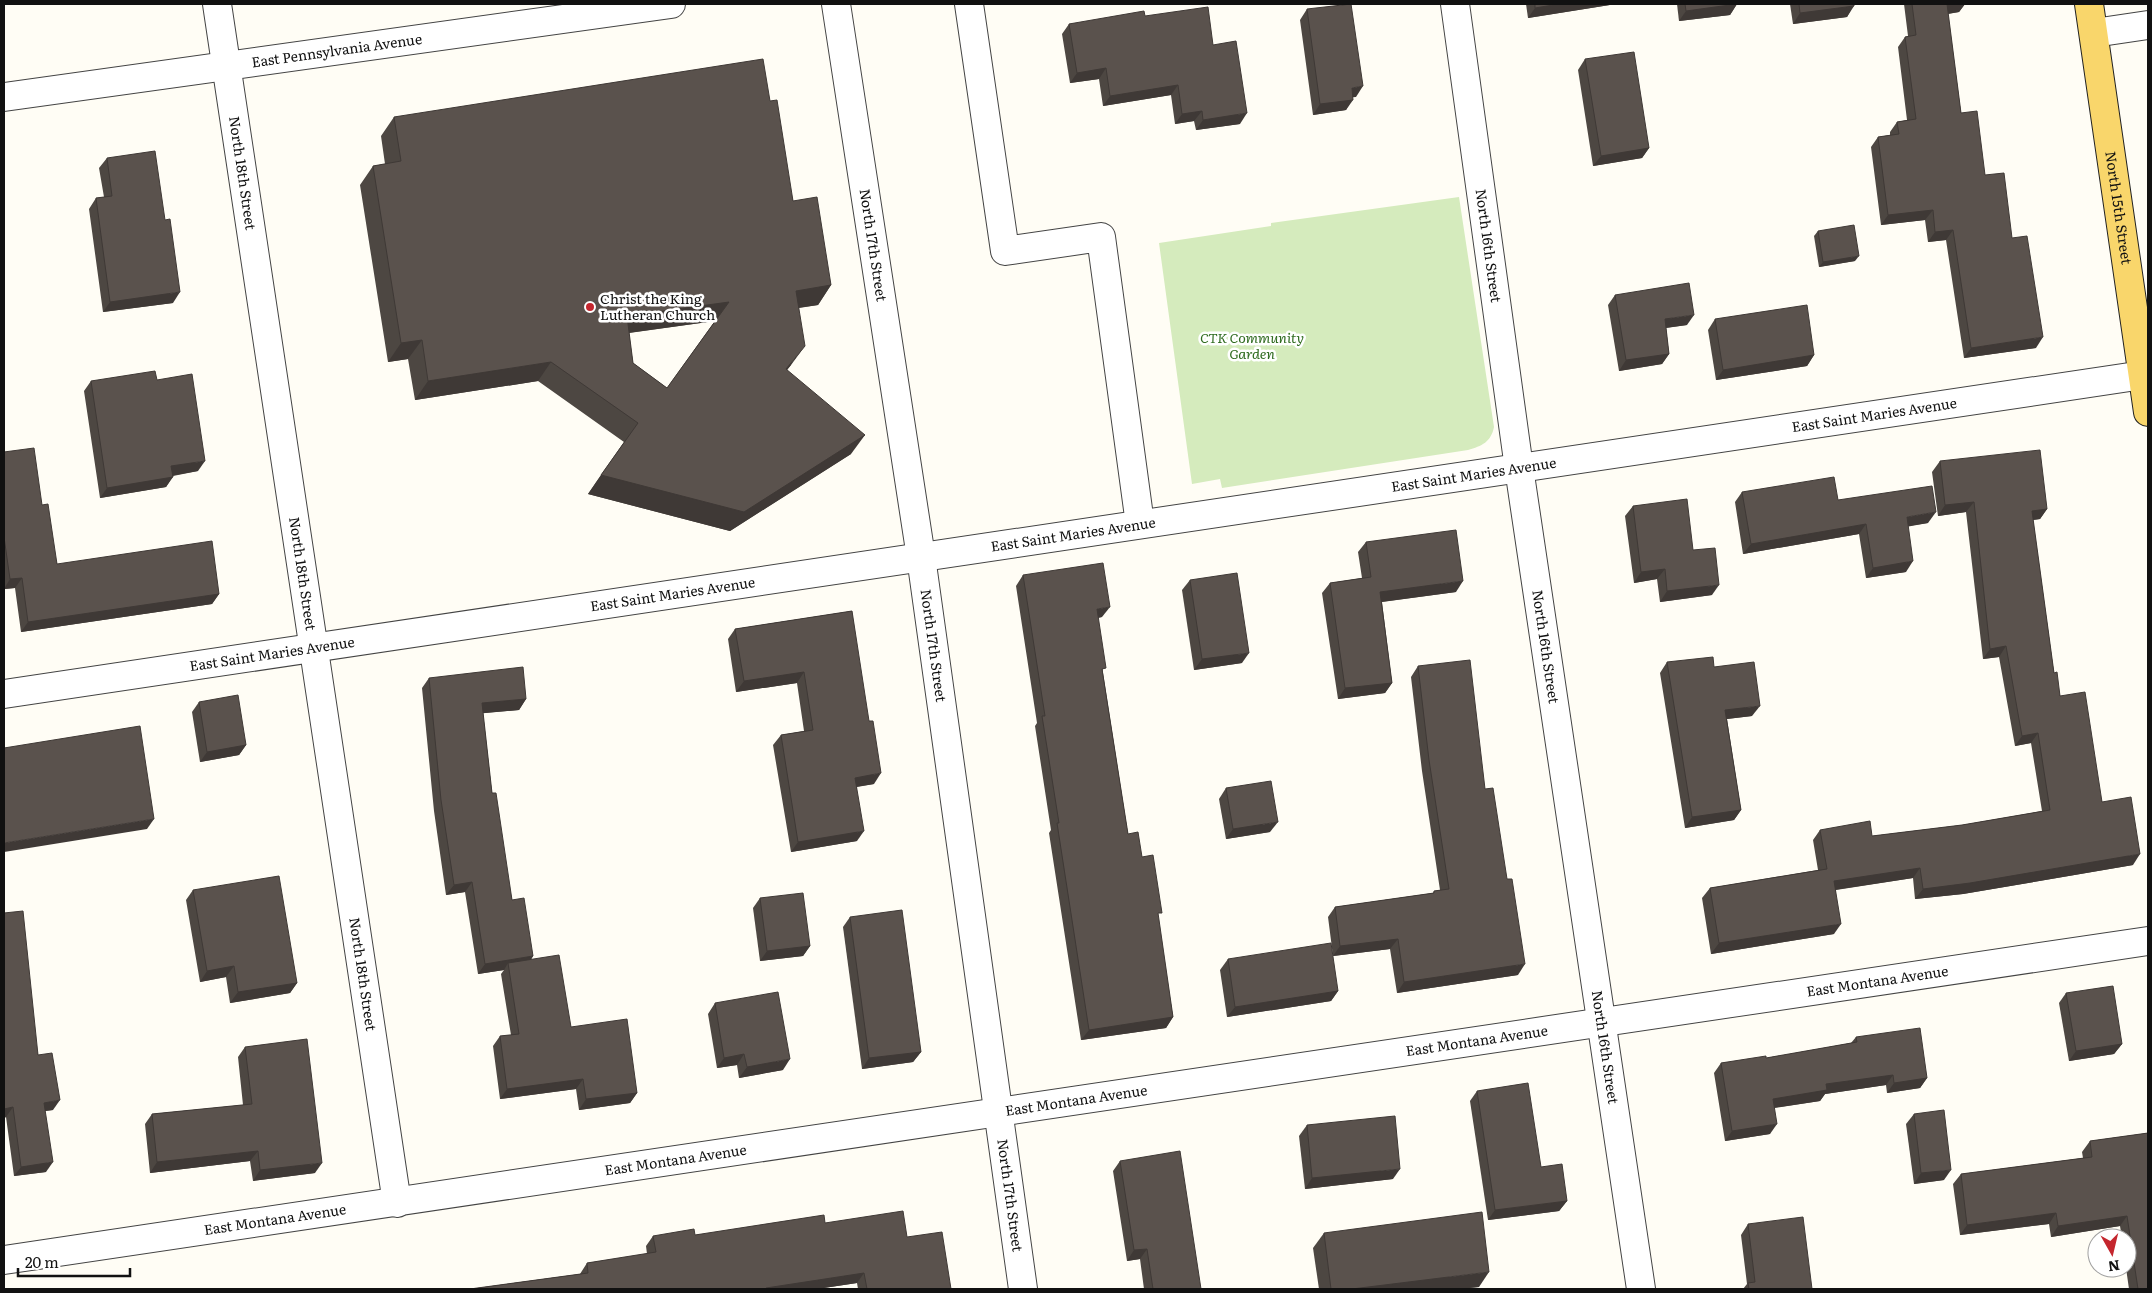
<svg xmlns="http://www.w3.org/2000/svg" width="2152" height="1293" font-family="Literata,serif">
  <rect width="100%" height="100%" fill="#fffdf5"/>
  <path fill="#d5ebbd" d="M1459,197l35,230c-3,15 -12,19 -26,23l-246,38 -2,-9 -28,5 -33,-241 112,-17v-3z"/>
  <g fill="none" stroke-linecap="round" stroke-linejoin="round">
    <g stroke="#444" stroke-width="30">
      <g id="minor">
        <path id="s1" d="M217,4l180,1199"/>
        <path id="s2" d="M836,4l85,553 102,732"/>
        <polyline points="969,4 1005,251 1101,237 1140,524"/>
        <path id="s3" d="M1455,4l64,464 122,821"/>
        <polyline points="2094,33 2148,25"/>
        <path id="s4" d="M4,97l667,-93"/>
        <path id="s5" d="M4,694l2139,-319"/>
        <path id="s6" d="M4,1260l2144,-319"/>
      </g>
    </g>
    <g stroke="#222" stroke-width="30">
      <g id="major">
        <path id="s7" d="M2089,4l59,408"/>
      </g>
    </g>
    <use href="#minor" stroke="#fff" stroke-width="28"/>
    <use href="#major" stroke="#f9d66b" stroke-width="28"/>
  </g>
  <g fill="#4d4742" fill-rule="evenodd">
    <polygon points="1526,4 1616,4 1528,18"/>
    <polygon points="1677,4 1737,4 1730,15 1679,21"/>
    <polygon points="1790,4 1854,4 1847,17 1793,24"/>
    <polygon points="1904,4 1965,4 1959,12 1948,14 1961,113 1985,175 2012,238 2036,348 1964,358 1946,240 1928,242 1925,220 1881,225 1871,147 1878,137 1890,135 1890,132 1897,122 1907,120 1898,47 1905,37 1908,36"/>
    <polygon points="1307,9 1356,97 1353,97 1346,110 1313,115 1300,20"/>
    <polygon points="1145,16 1213,45 1240,124 1196,130 1194,121 1175,124 1171,95 1103,106 1099,79 1070,83 1062,34 1069,24"/>
    <polygon points="1585,59 1649,148 1642,158 1593,166 1578,70"/>
    <path d="M770,101l23,100 38,84 -13,20 -19,3 -8,57 -4,5 64,84 -121,77 -142,-37 36,-52 -86,-61 -123,19 -7,-41 -20,3 -28,-177 13,-19 12,-2 -4,-28 13,-19zM715,321l-48,67 -34,-25 -4,-30z"/>
    <polygon points="107,158 173,303 103,312 89,209 96,198 104,197 99,168"/>
    <polygon points="1818,231 1855,261 1819,267 1814,236"/>
    <polygon points="1615,295 1687,325 1666,328 1669,354 1662,364 1619,371 1608,305"/>
    <polygon points="1715,319 1814,355 1807,366 1716,380 1708,330"/>
    <polygon points="157,380 198,471 173,476 166,487 100,498 84,391 91,381"/>
    <polygon points="4,452 42,505 57,564 219,594 212,604 21,632 15,588 4,589"/>
    <polygon points="1940,461 2047,509 2040,519 2033,520 2054,673 2060,696 2102,802 2133,865 1963,894 1915,899 1913,878 1836,890 1834,934 1711,954 1702,898 1710,888 1818,870 1813,840 1820,830 1872,836 1962,825 2042,811 2031,743 2015,746 1999,657 1983,659 1966,512 1938,516 1932,472"/>
    <polygon points="1742,492 1838,500 1928,523 1908,526 1906,572 1866,578 1859,534 1743,554 1735,502"/>
    <polygon points="1633,506 1693,550 1712,595 1660,602 1657,579 1634,583 1625,516"/>
    <polygon points="1366,542 1456,592 1382,602 1392,683 1385,693 1338,699 1322,593 1330,583 1362,578 1358,552"/>
    <polygon points="1023,575 1102,617 1098,618 1103,673 1128,834 1142,857 1158,917 1173,1017 1166,1028 1081,1040 1049,833 1051,830 1035,726 1037,723 1016,586"/>
    <polygon points="1190,580 1242,663 1194,670 1182,590"/>
    <polygon points="852,611 874,784 857,787 857,841 791,852 773,745 781,735 804,731 797,683 736,692 728,639 735,629"/>
    <polygon points="1667,662 1714,667 1752,716 1727,719 1741,810 1734,820 1685,828 1660,673"/>
    <polygon points="1418,666 1485,789 1518,975 1397,993 1390,949 1333,956 1328,917 1335,907 1433,893 1434,891 1440,890 1422,771 1411,677"/>
    <polygon points="429,678 526,699 519,710 483,713 492,793 512,900 533,956 531,960 571,1027 637,1093 630,1103 579,1110 576,1089 500,1099 493,1046 500,1036 511,1035 501,974 504,970 478,974 465,892 446,895 434,811 422,688"/>
    <polygon points="199,702 246,745 239,755 200,762 192,712"/>
    <polygon points="1226,788 1270,832 1226,839 1219,799"/>
    <polygon points="193,890 297,983 290,993 230,1003 226,977 200,982 186,900"/>
    <polygon points="760,898 810,946 803,956 760,961 753,908"/>
    <polygon points="4,913 38,1055 53,1110 45,1111 46,1172 14,1176 6,1117 4,1118"/>
    <polygon points="850,917 921,1052 913,1062 862,1069 843,927"/>
    <polygon points="1228,959 1338,991 1331,1001 1227,1017 1220,970"/>
    <polygon points="2066,993 2122,1044 2114,1054 2069,1061 2059,1003"/>
    <polygon points="715,1003 783,1070 739,1078 737,1065 717,1068 708,1014"/>
    <polygon points="1856,1037 1927,1078 1920,1088 1887,1093 1886,1085 1825,1094 1820,1101 1774,1108 1770,1134 1725,1141 1714,1073 1721,1063 1766,1058 1851,1043"/>
    <polygon points="245,1047 315,1173 253,1181 250,1161 150,1173 145,1124 152,1114 243,1105 238,1057"/>
    <polygon points="1477,1091 1541,1167 1567,1201 1559,1211 1488,1220 1470,1101"/>
    <polygon points="1914,1114 1944,1180 1914,1184 1906,1124"/>
    <polygon points="1307,1125 1393,1179 1305,1189 1299,1136"/>
    <polygon points="2148,1133 2148,1289 2129,1289 2126,1268 2127,1268 2127,1238 2122,1238 2120,1226 2051,1237 2049,1224 1960,1235 1953,1184 1961,1174 2083,1158 2082,1152 2090,1141"/>
    <polygon points="1120,1161 1201,1289 1144,1289 1140,1259 1127,1261 1113,1171"/>
    <polygon points="825,1223 907,1237 951,1289 858,1289 857,1283 817,1289 470,1289 580,1274 587,1263 647,1254 646,1246 653,1236 695,1235"/>
    <polygon points="1748,1224 1812,1289 1743,1289 1747,1284 1741,1235"/>
    <polygon points="1324,1233 1479,1287 1459,1289 1319,1289 1313,1248"/>
  </g>
  <g fill="#3f3936">
    <polygon points="1559,4 1616,4 1528,18 1535,8"/>
    <polygon points="1737,4 1730,15 1679,21 1686,11"/>
    <polygon points="1947,4 1965,4 1959,12 1940,15"/>
    <polygon points="1854,6 1847,17 1793,24 1800,13"/>
    <polygon points="1106,68 1099,79 1070,83 1077,73"/>
    <polygon points="1178,85 1171,95 1103,106 1110,96"/>
    <polygon points="1363,86 1356,97 1344,98 1352,88"/>
    <polygon points="1353,100 1346,110 1313,115 1320,104"/>
    <polygon points="1202,111 1194,121 1175,124 1182,114"/>
    <polygon points="1247,113 1240,124 1196,130 1203,120"/>
    <polygon points="1649,148 1642,158 1593,166 1601,156"/>
    <polygon points="1933,210 1925,220 1881,225 1888,215"/>
    <polygon points="1953,230 1946,240 1928,242 1935,232"/>
    <polygon points="1859,256 1855,261 1819,267 1823,262"/>
    <polygon points="831,285 818,305 782,310 796,291"/>
    <polygon points="180,292 173,303 103,312 110,302"/>
    <polygon points="729,302 715,321 613,335 627,316"/>
    <polygon points="1694,315 1687,325 1657,329 1665,319"/>
    <polygon points="2043,337 2036,348 1964,358 1971,348"/>
    <polygon points="422,340 408,359 388,362 401,343"/>
    <polygon points="805,346 791,365 772,388 786,369"/>
    <polygon points="1669,354 1662,364 1619,371 1626,360"/>
    <polygon points="1814,355 1807,366 1716,380 1723,370"/>
    <polygon points="551,362 538,381 415,400 428,381"/>
    <polygon points="865,435 851,454 730,531 588,494 601,475"/>
    <polygon points="205,461 198,471 164,477 171,466"/>
    <polygon points="173,477 166,487 100,498 107,488"/>
    <polygon points="1974,502 1966,512 1938,516 1945,505"/>
    <polygon points="2047,509 2040,519 2025,521 2032,511"/>
    <polygon points="1936,512 1928,523 1900,528 1907,517"/>
    <polygon points="1866,524 1859,534 1743,554 1751,544"/>
    <polygon points="1913,561 1906,572 1866,578 1873,568"/>
    <polygon points="1665,569 1657,579 1634,583 1641,572"/>
    <polygon points="22,578 15,588 4,589 10,579"/>
    <polygon points="1463,581 1456,592 1373,603 1380,592"/>
    <polygon points="1719,585 1712,595 1660,602 1667,591"/>
    <polygon points="219,594 212,604 21,632 28,622"/>
    <polygon points="1110,607 1102,617 1089,619 1097,609"/>
    <polygon points="2006,646 1999,657 1983,659 1990,649"/>
    <polygon points="1249,653 1242,663 1194,670 1202,659"/>
    <polygon points="804,672 797,683 736,692 744,681"/>
    <polygon points="1392,683 1385,693 1338,699 1345,688"/>
    <polygon points="526,699 519,710 475,714 482,703"/>
    <polygon points="1760,706 1752,716 1718,720 1725,710"/>
    <polygon points="2038,733 2031,743 2015,746 2022,736"/>
    <polygon points="246,745 239,755 200,762 207,752"/>
    <polygon points="881,773 874,784 848,788 855,778"/>
    <polygon points="1741,810 1734,820 1685,828 1692,817"/>
    <polygon points="154,819 147,829 4,852 4,843"/>
    <polygon points="1278,822 1270,832 1226,839 1233,829"/>
    <polygon points="864,831 857,841 791,852 798,842"/>
    <polygon points="2140,854 2133,865 1963,894 1915,899 1923,889"/>
    <polygon points="1920,868 1913,878 1827,891 1834,881"/>
    <polygon points="472,882 465,892 446,895 454,885"/>
    <polygon points="1841,924 1834,934 1711,954 1719,943"/>
    <polygon points="1398,939 1390,949 1333,956 1340,946"/>
    <polygon points="810,946 803,956 760,961 767,951"/>
    <polygon points="533,956 526,966 508,963 504,970 478,974 485,964"/>
    <polygon points="1525,964 1518,975 1397,993 1404,982"/>
    <polygon points="234,966 226,977 200,982 207,971"/>
    <polygon points="297,983 290,993 230,1003 238,992"/>
    <polygon points="1338,991 1331,1001 1227,1017 1235,1007"/>
    <polygon points="1173,1017 1166,1028 1081,1040 1089,1030"/>
    <polygon points="2122,1044 2114,1054 2069,1061 2076,1051"/>
    <polygon points="921,1052 913,1062 862,1069 869,1058"/>
    <polygon points="744,1054 737,1065 717,1068 724,1058"/>
    <polygon points="790,1059 783,1070 739,1078 747,1067"/>
    <polygon points="1893,1075 1886,1085 1825,1094 1820,1101 1766,1109 1773,1099 1826,1084"/>
    <polygon points="1927,1078 1920,1088 1887,1093 1894,1083"/>
    <polygon points="583,1079 576,1089 500,1099 507,1089"/>
    <polygon points="637,1093 630,1103 579,1110 586,1099"/>
    <polygon points="60,1100 53,1110 37,1112 44,1103"/>
    <polygon points="13,1107 6,1117 4,1118 4,1109"/>
    <polygon points="1777,1124 1770,1134 1725,1141 1732,1131"/>
    <polygon points="258,1151 250,1161 150,1173 157,1162"/>
    <polygon points="53,1162 46,1172 14,1176 21,1167"/>
    <polygon points="322,1163 315,1173 253,1181 260,1170"/>
    <polygon points="1400,1169 1393,1179 1305,1189 1312,1178"/>
    <polygon points="1951,1170 1944,1180 1914,1184 1921,1173"/>
    <polygon points="1567,1201 1559,1211 1488,1220 1495,1210"/>
    <polygon points="2056,1213 2049,1224 1960,1235 1967,1225"/>
    <polygon points="2127,1216 2120,1226 2051,1237 2058,1226"/>
    <polygon points="1147,1249 1140,1259 1127,1261 1134,1250"/>
    <polygon points="1489,1272 1479,1287 1459,1289 1352,1289"/>
    <polygon points="864,1273 857,1283 817,1289 765,1289 766,1288"/>
  </g>
  <g fill="#5a524d" stroke="#3f3936" fill-rule="evenodd">
    <polygon points="1351,4 1363,86 1352,88 1353,100 1320,104 1307,9"/>
    <polygon points="1535,4 1559,4 1535,8"/>
    <polygon points="1685,4 1737,4 1686,11"/>
    <polygon points="1799,4 1854,4 1854,6 1800,13"/>
    <polygon points="1912,4 1953,4 1947,4 1961,113 1977,111 1985,175 2004,173 2012,238 2027,236 2043,337 1971,348 1953,230 1935,232 1933,210 1888,215 1878,137 1899,134 1897,122 1916,119 1905,37 1916,35"/>
    <polygon points="1208,7 1213,45 1236,41 1247,113 1203,120 1202,111 1182,114 1178,85 1110,96 1106,68 1077,73 1069,24 1144,11 1145,16"/>
    <polygon points="1634,52 1649,148 1601,156 1585,59"/>
    <path d="M763,59l7,42 7,-1 16,101 24,-4 14,88 -35,6 9,55 -19,23 79,66 -121,77 -143,-37 37,-52 -87,-61 -123,19 -6,-41 -21,3 -28,-177 28,-5 -7,-44zM729,302l-62,86 -34,-25 -6,-47z"/>
    <polygon points="155,151 165,220 170,219 180,292 110,302 96,198 112,196 107,158"/>
    <polygon points="1854,225 1859,256 1823,262 1818,231"/>
    <polygon points="1689,283 1694,315 1665,319 1669,354 1626,360 1615,295"/>
    <polygon points="1807,305 1814,355 1723,370 1715,319"/>
    <polygon points="155,371 157,380 192,374 205,461 171,466 173,477 107,488 91,381"/>
    <polygon points="34,448 42,505 48,504 57,564 212,541 219,594 28,622 22,578 10,579 4,537 4,452"/>
    <polygon points="2040,450 2047,509 2032,511 2054,673 2057,672 2060,696 2085,692 2102,802 2131,797 2140,854 1970,883 1923,889 1920,868 1834,881 1841,924 1719,943 1710,888 1827,869 1820,830 1870,821 1872,836 1962,825 2050,810 2038,733 2022,736 2006,646 1990,649 1974,502 1945,505 1940,461"/>
    <polygon points="1834,477 1838,500 1932,486 1936,512 1907,517 1913,561 1873,568 1866,524 1751,544 1742,492"/>
    <polygon points="1687,499 1693,550 1715,548 1719,585 1667,591 1665,569 1641,572 1633,506"/>
    <polygon points="1456,530 1463,581 1380,592 1392,683 1345,688 1330,583 1371,577 1366,542"/>
    <polygon points="1103,563 1110,607 1097,609 1106,668 1102,669 1128,834 1138,832 1142,857 1153,855 1162,913 1158,913 1173,1017 1089,1030 1057,823 1059,823 1042,716 1045,716 1023,575"/>
    <polygon points="1237,573 1249,653 1202,659 1190,580"/>
    <polygon points="852,611 869,721 873,721 881,773 855,778 864,831 798,842 781,735 813,730 804,672 744,681 735,629"/>
    <polygon points="1713,657 1714,667 1754,662 1760,706 1725,710 1741,810 1692,817 1667,662"/>
    <polygon points="1470,660 1485,789 1493,788 1507,879 1512,879 1525,964 1404,982 1398,939 1340,946 1335,907 1434,893 1434,891 1449,889 1429,760 1418,666"/>
    <polygon points="523,667 526,699 482,703 492,793 496,793 512,900 524,898 533,956 485,964 472,882 454,885 441,800 429,678"/>
    <polygon points="238,695 246,745 207,752 199,702"/>
    <polygon points="140,726 154,819 4,843 4,748"/>
    <polygon points="1271,781 1278,822 1233,829 1226,788"/>
    <polygon points="279,876 297,983 238,992 234,966 207,971 193,890"/>
    <polygon points="803,893 810,946 767,951 760,898"/>
    <polygon points="902,910 921,1052 869,1058 850,917"/>
    <polygon points="23,911 38,1055 52,1053 60,1100 44,1103 53,1162 21,1167 13,1107 4,1109 4,913"/>
    <polygon points="1331,943 1338,991 1235,1007 1228,959"/>
    <polygon points="559,955 571,1027 627,1019 637,1093 586,1099 583,1079 507,1089 500,1036 519,1034 508,963"/>
    <polygon points="2113,986 2122,1044 2076,1051 2066,993"/>
    <polygon points="778,992 790,1059 747,1067 744,1054 724,1058 715,1003"/>
    <polygon points="1920,1028 1927,1078 1894,1083 1893,1075 1826,1084 1827,1090 1773,1099 1777,1124 1732,1131 1721,1063 1766,1056 1766,1058 1857,1042 1856,1037"/>
    <polygon points="307,1039 322,1163 260,1170 258,1151 157,1162 152,1114 252,1104 245,1047"/>
    <polygon points="1528,1083 1541,1167 1562,1164 1567,1201 1495,1210 1477,1091"/>
    <polygon points="1944,1110 1951,1170 1921,1173 1914,1114"/>
    <polygon points="1395,1116 1400,1169 1312,1178 1307,1125"/>
    <polygon points="2148,1133 2148,1289 2138,1289 2127,1216 2058,1226 2056,1213 1967,1225 1961,1174 2092,1157 2090,1141"/>
    <polygon points="1180,1151 1201,1289 1153,1289 1147,1249 1134,1250 1120,1161"/>
    <polygon points="903,1211 907,1237 942,1232 951,1289 867,1289 864,1273 766,1288 766,1289 470,1289 588,1273 587,1263 656,1252 653,1236 694,1229 695,1235 824,1215 825,1223"/>
    <polygon points="1482,1212 1489,1272 1352,1289 1331,1289 1324,1233"/>
    <polygon points="1803,1217 1812,1289 1749,1289 1748,1283 1755,1282 1748,1224"/>
  </g>
  <circle fill="#c4262e" stroke="#fff" stroke-width="2" cx="590" cy="307" r="5"/>
  <g text-anchor="middle" stroke-width="5" stroke-linejoin="round" paint-order="stroke">
    <g font-size="14" fill="#111" stroke="#fff">
      <text dy="5" stroke="none"><textPath href="#s4" startOffset="336">East Pennsylvania Avenue</textPath></text>
      <text dy="5" stroke="none"><textPath href="#s1" startOffset="171">North 18th Street</textPath></text>
      <text dy="5" stroke="none"><textPath href="#s7" startOffset="206">North 15th Street</textPath></text>
      <text dy="5" stroke="none"><textPath href="#s2" startOffset="244">North 17th Street</textPath></text>
      <text dy="5" stroke="none"><textPath href="#s3" startOffset="244">North 16th Street</textPath></text>
      <text dy="5" stroke="none"><textPath href="#s5" startOffset="1891">East Saint Maries Avenue</textPath></text>
      <text dy="5" stroke="none"><textPath href="#s5" startOffset="1486">East Saint Maries Avenue</textPath></text>
      <text dy="5" stroke="none"><textPath href="#s5" startOffset="1081">East Saint Maries Avenue</textPath></text>
      <text dy="5" stroke="none"><textPath href="#s1" startOffset="576">North 18th Street</textPath></text>
      <text dy="5" stroke="none"><textPath href="#s5" startOffset="676">East Saint Maries Avenue</textPath></text>
      <text dy="5" stroke="none"><textPath href="#s2" startOffset="649">North 17th Street</textPath></text>
      <text dy="5" stroke="none"><textPath href="#s3" startOffset="649">North 16th Street</textPath></text>
      <text dy="5" stroke="none"><textPath href="#s5" startOffset="271">East Saint Maries Avenue</textPath></text>
      <text dy="5" stroke="none"><textPath href="#s1" startOffset="981">North 18th Street</textPath></text>
      <text dy="5" stroke="none"><textPath href="#s6" startOffset="1894">East Montana Avenue</textPath></text>
      <text dy="5" stroke="none"><textPath href="#s6" startOffset="1489">East Montana Avenue</textPath></text>
      <text dy="5" stroke="none"><textPath href="#s3" startOffset="1054">North 16th Street</textPath></text>
      <text dy="5" stroke="none"><textPath href="#s6" startOffset="1084">East Montana Avenue</textPath></text>
      <text dy="5" stroke="none"><textPath href="#s6" startOffset="679">East Montana Avenue</textPath></text>
      <text dy="5" stroke="none"><textPath href="#s2" startOffset="1204">North 17th Street</textPath></text>
      <text dy="5" stroke="none"><textPath href="#s6" startOffset="274">East Montana Avenue</textPath></text>
    </g>
    <g font-size="14" fill="#111" stroke="#fff" text-anchor="start">
      <text x="600" y="304">Christ the King<tspan x="600" dy="16">Lutheran Church</tspan></text>
    </g>
    <g font-size="14" font-style="italic" fill="#2f6b1f" stroke="#fff">
      <text x="1252" y="343">CTK Community<tspan x="1252" dy="16">Garden</tspan></text>
    </g>
  </g>
  <rect width="2152" height="1293" fill="none" stroke="#111111" stroke-width="10"/>
  <g transform="translate(2112 1253) rotate(172)"><circle r="24" fill="#ffffff" stroke="#a0a0a0"/>
  <path d="M0-4L9 19L0 12L-9 19Z" fill="#c4262e"/>
  <text y="-8" font-size="14" font-weight="bold" text-anchor="middle" fill="#111111">N</text>
  </g>
  <path d="M18 1268v8h112v-8" fill="none" stroke="#111111" stroke-width="2.5"/>
  <text x="25" y="1268" font-size="15" fill="#111111" stroke="#ffffff" stroke-width="4" paint-order="stroke">20 m</text>
</svg>
